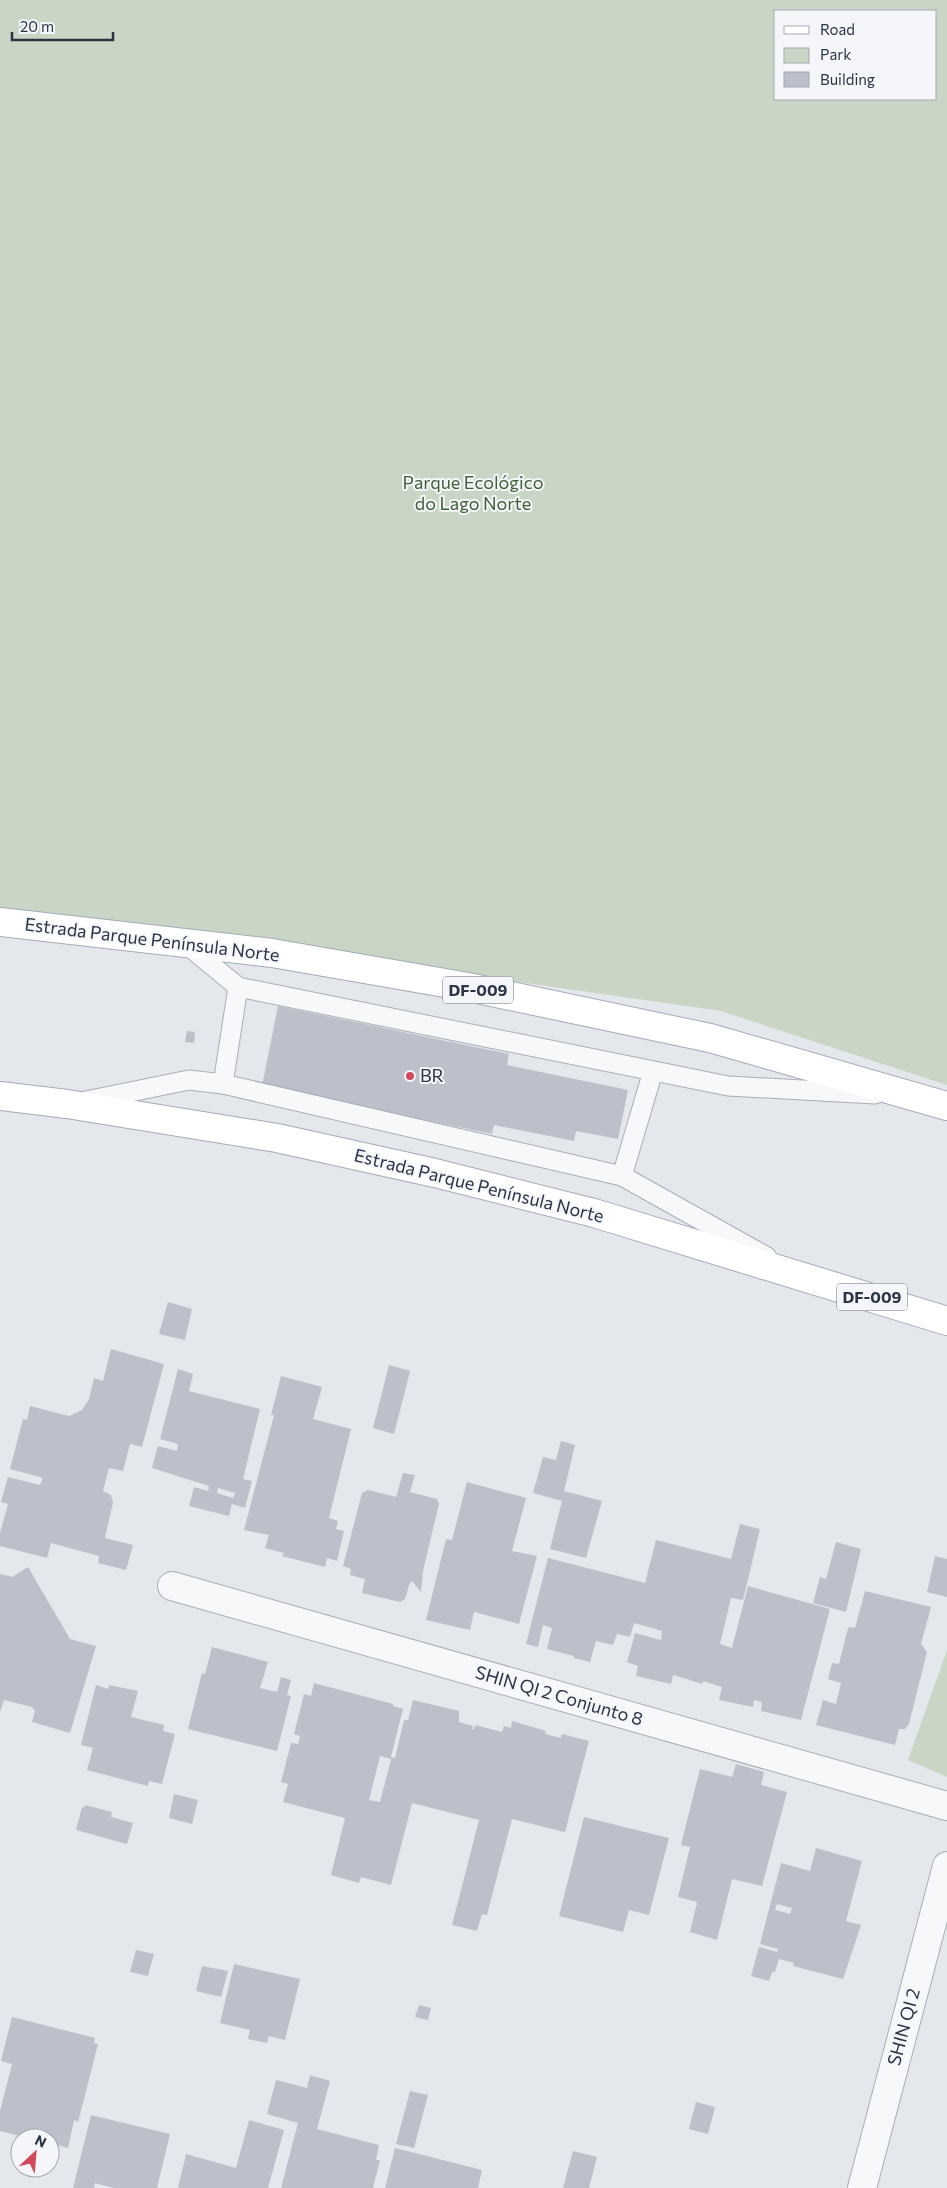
<svg xmlns="http://www.w3.org/2000/svg" width="947" height="2188" font-family="Commissioner,sans-serif">
  <rect width="100%" height="100%" fill="#e4e7ec"/>
  <g fill="#c9d6c5" fill-rule="evenodd">
    <path d="M0,0h947v1085l-226,-74 -721,-103zM776,11h160v88h-160z"/>
    <polygon points="947,1650 947,1777 908,1760"/>
  </g>
  <g fill="#bbc0ca" fill-rule="evenodd">
    <polygon points="278,1006 509,1054 507,1065 628,1090 618,1139 576,1131 574,1141 494,1125 492,1134 262,1086"/>
    <polygon points="187,1031 195,1032 194,1043 185,1042"/>
    <polygon points="168,1302 192,1309 185,1340 159,1334"/>
    <polygon points="111,1349 164,1364 142,1447 130,1444 123,1471 109,1468 103,1491 111,1495 113,1502 105,1538 133,1545 126,1570 98,1563 99,1556 51,1543 47,1558 0,1546 0,1533 8,1504 1,1502 8,1477 40,1485 43,1478 10,1469 23,1419 27,1420 30,1406 69,1416 82,1410 89,1399 94,1378 103,1381"/>
    <polygon points="389,1365 410,1371 394,1434 373,1428"/>
    <path d="M178,1369l15,5 -4,17 71,18 -17,70 9,2 -7,27 -13,-4 -3,12 -40,-10 5,-19 14,4 1,-5 -57,-18 6,-22 19,5 1,-7 -18,-5zM218,1488l17,5 -2,5 -16,-5z"/>
    <polygon points="281,1376 322,1387 313,1419 351,1429 329,1518 338,1521 336,1529 344,1531 337,1561 327,1558 325,1567 282,1556 284,1553 265,1548 269,1535 244,1530 274,1415 271,1415"/>
    <polygon points="561,1441 575,1445 564,1491 602,1501 586,1558 550,1549 562,1501 533,1493 543,1457 556,1460"/>
    <polygon points="403,1473 415,1475 410,1492 437,1499 439,1504 423,1571 421,1592 412,1581 409,1585 405,1599 400,1602 362,1593 365,1579 350,1575 351,1569 343,1566 362,1493 368,1490 396,1497"/>
    <polygon points="467,1482 526,1498 512,1551 537,1556 519,1624 474,1612 470,1630 426,1620 446,1539 452,1540"/>
    <polygon points="740,1524 760,1529 743,1600 731,1598 720,1644 732,1648 748,1586 830,1609 801,1720 761,1711 762,1702 754,1700 753,1707 719,1700 722,1687 703,1681 703,1684 673,1675 671,1684 636,1676 638,1666 627,1662 635,1633 661,1640 662,1631 634,1623 630,1637 617,1634 613,1645 596,1641 590,1662 574,1658 574,1656 547,1649 552,1628 543,1625 538,1647 526,1644 548,1558 645,1583 656,1540 731,1559"/>
    <polygon points="836,1542 861,1549 846,1612 813,1603 820,1577 826,1579"/>
    <polygon points="935,1556 947,1559 947,1597 927,1592"/>
    <polygon points="28,1567 70,1639 96,1646 70,1733 32,1722 35,1711 32,1707 4,1700 0,1712 0,1574 12,1577"/>
    <polygon points="865,1591 931,1607 921,1644 927,1652 909,1724 905,1729 899,1729 895,1745 816,1725 823,1700 836,1704 841,1683 828,1679 832,1663 839,1664 847,1632 849,1627 855,1628"/>
    <polygon points="212,1647 268,1662 260,1688 277,1692 281,1677 291,1680 287,1695 291,1696 277,1751 188,1729 202,1673 205,1674"/>
    <path d="M314,1683l79,21v2l10,3 -12,48 4,1 9,-38h4l5,-20 46,11v11l14,4 -1,3h2l1,-4 27,7 2,-6 7,2 1,-7 34,10 -1,3 16,4 1,-4 27,7 -24,91 -53,-13 -25,96 -5,-1 -5,17 -25,-6 27,-105 -67,-17 -21,82 -30,-8 -2,6 -28,-8 14,-57 -62,-16 5,-18 -7,-2 10,-39 7,1 2,-8 -6,-2 10,-40 7,2zM380,1756l11,3 -11,43 -11,-2z"/>
    <polygon points="96,1685 108,1689 109,1685 138,1691 131,1717 164,1725 163,1731 175,1734 162,1784 149,1781 148,1786 87,1770 93,1748 81,1745"/>
    <polygon points="736,1764 764,1772 761,1785 787,1792 762,1886 732,1879 717,1940 690,1932 697,1902 678,1897 690,1847 681,1845 700,1769 732,1777"/>
    <polygon points="174,1794 198,1800 192,1824 169,1818"/>
    <polygon points="85,1805 112,1812 111,1817 133,1823 127,1844 76,1830 82,1807 84,1808"/>
    <polygon points="584,1817 669,1838 649,1915 629,1910 623,1932 559,1916"/>
    <path d="M816,1848l46,13 -16,60 15,4 -18,54 -50,-13 1,-3 -15,-4 -4,13h-3l-3,9 -18,-5 8,-29 18,5 1,-3 -18,-5 21,-81 29,8zM777,1904l15,4 -2,6 -15,-4z"/>
    <polygon points="136,1950 154,1954 148,1976 130,1972"/>
    <polygon points="234,1964 300,1979 285,2040 269,2036 267,2043 248,2039 250,2030 220,2023"/>
    <polygon points="202,1966 228,1971 221,1997 196,1991"/>
    <polygon points="419,2005 431,2008 428,2020 415,2017"/>
    <polygon points="12,2017 95,2038 94,2043 98,2044 78,2122 74,2120 68,2148 50,2143 50,2138 28,2138 0,2131 0,2111 12,2064 1,2061"/>
    <polygon points="310,2075 330,2081 317,2129 379,2145 376,2160 380,2160 373,2188 281,2188 298,2123 267,2114 276,2080 307,2088"/>
    <polygon points="410,2091 428,2095 414,2148 396,2144"/>
    <polygon points="696,2102 715,2107 708,2134 689,2129"/>
    <polygon points="91,2115 170,2134 157,2188 114,2188 95,2183 94,2188 73,2188"/>
    <polygon points="249,2120 284,2130 268,2188 178,2188 186,2154 236,2168"/>
    <polygon points="395,2148 482,2170 478,2188 385,2188"/>
    <polygon points="573,2151 597,2157 589,2188 563,2188"/>
  </g>
  <g fill="none" stroke-linecap="round" stroke-linejoin="round">
    <g stroke="#a9aeb7" stroke-width="21">
      <g id="service">
        <polyline points="186,944 238,987 728,1086 875,1094"/>
        <polyline points="223,1084 238,987"/>
        <polyline points="81,1102 189,1080 223,1084 622,1176 767,1257"/>
        <polyline points="622,1176 653,1071"/>
      </g>
    </g>
    <g stroke="#a9aeb7" stroke-width="30">
      <g id="minor">
        <polyline points="172,1586 947,1806"/>
        <polyline points="862,2188 947,1866"/>
      </g>
    </g>
    <g stroke="#a3abb8" stroke-width="30">
      <g id="primary">
        <polyline points="0,922 272,953 468,987 710,1038 947,1106"/>
        <polyline points="0,1096 67,1104 277,1138 435,1173 594,1213 947,1321"/>
      </g>
    </g>
    <use href="#service" stroke="#f7f8fa" stroke-width="19"/>
    <use href="#minor" stroke="#f7f8fa" stroke-width="28"/>
    <use href="#primary" stroke="#fff" stroke-width="28"/>
  </g>
  <circle fill="#d1495b" stroke="#f4f6f9" stroke-width="2" cx="410" cy="1076" r="5"/>
  <g text-anchor="middle" stroke-width="4" stroke-linejoin="round" paint-order="stroke">
    <g fill="#f4f6f9" stroke="#676e7b" stroke-width="1">
      <rect x="443" y="976.5" width="70" height="27" rx="4"/>
      <rect x="837" y="1283.5" width="70" height="27" rx="4"/>
    </g>
    <g font-size="16" font-weight="bold" fill="#2b3445">
      <text x="478" y="996">DF-009</text>
      <text x="872" y="1303">DF-009</text>
    </g>
    <g font-size="18" fill="#3f6138" stroke="#f4f6f9">
      <text x="473" y="489">Parque Ecológico<tspan x="473" dy="21">do Lago Norte</tspan></text>
    </g>
    <g font-size="18" fill="#2b3445" stroke="#f4f6f9">
      <text transform="translate(152 940) rotate(7)" y="6">Estrada Parque Península Norte</text>
      <text transform="translate(479 1186) rotate(14)" y="6">Estrada Parque Península Norte</text>
      <text transform="translate(559 1696) rotate(16)" y="6">SHIN QI 2 Conjunto 8</text>
      <text transform="translate(904 2027) rotate(-75)" y="6">SHIN QI 2</text>
    </g>
    <g font-size="18" fill="#2b3445" stroke="#f4f6f9" text-anchor="start">
      <text x="420" y="1082">BR</text>
    </g>
  </g>
  <rect x="774" y="10" width="162" height="90" fill="#f4f6f9" stroke="#a4a8b1"/>
  <rect x="784" y="26" width="25" height="8" fill="#ffffff" stroke="#a4a8b1"/>
  <text x="820" y="35" font-size="15" fill="#2b3445">Road</text>
  <rect x="784" y="48" width="25" height="15" fill="#c9d6c5" stroke="#a4a8b1"/>
  <text x="820" y="60" font-size="15" fill="#2b3445">Park</text>
  <rect x="784" y="72" width="25" height="15" fill="#bbc0ca" stroke="#a4a8b1"/>
  <text x="820" y="85" font-size="15" fill="#2b3445">Building</text>
  <g transform="translate(35 2153) rotate(26)"><circle r="24" fill="#f4f6f9" stroke="#a4a8b1"/>
  <path d="M0-4L9 19L0 12L-9 19Z" fill="#d1495b"/>
  <text y="-8" font-size="14" font-weight="bold" text-anchor="middle" fill="#2b3445">N</text>
  </g>
  <path d="M12 32v8h101v-8" fill="none" stroke="#2b3445" stroke-width="2.5"/>
  <text x="20" y="32" font-size="15" fill="#2b3445" stroke="#f4f6f9" stroke-width="4" paint-order="stroke">20 m</text>
</svg>
